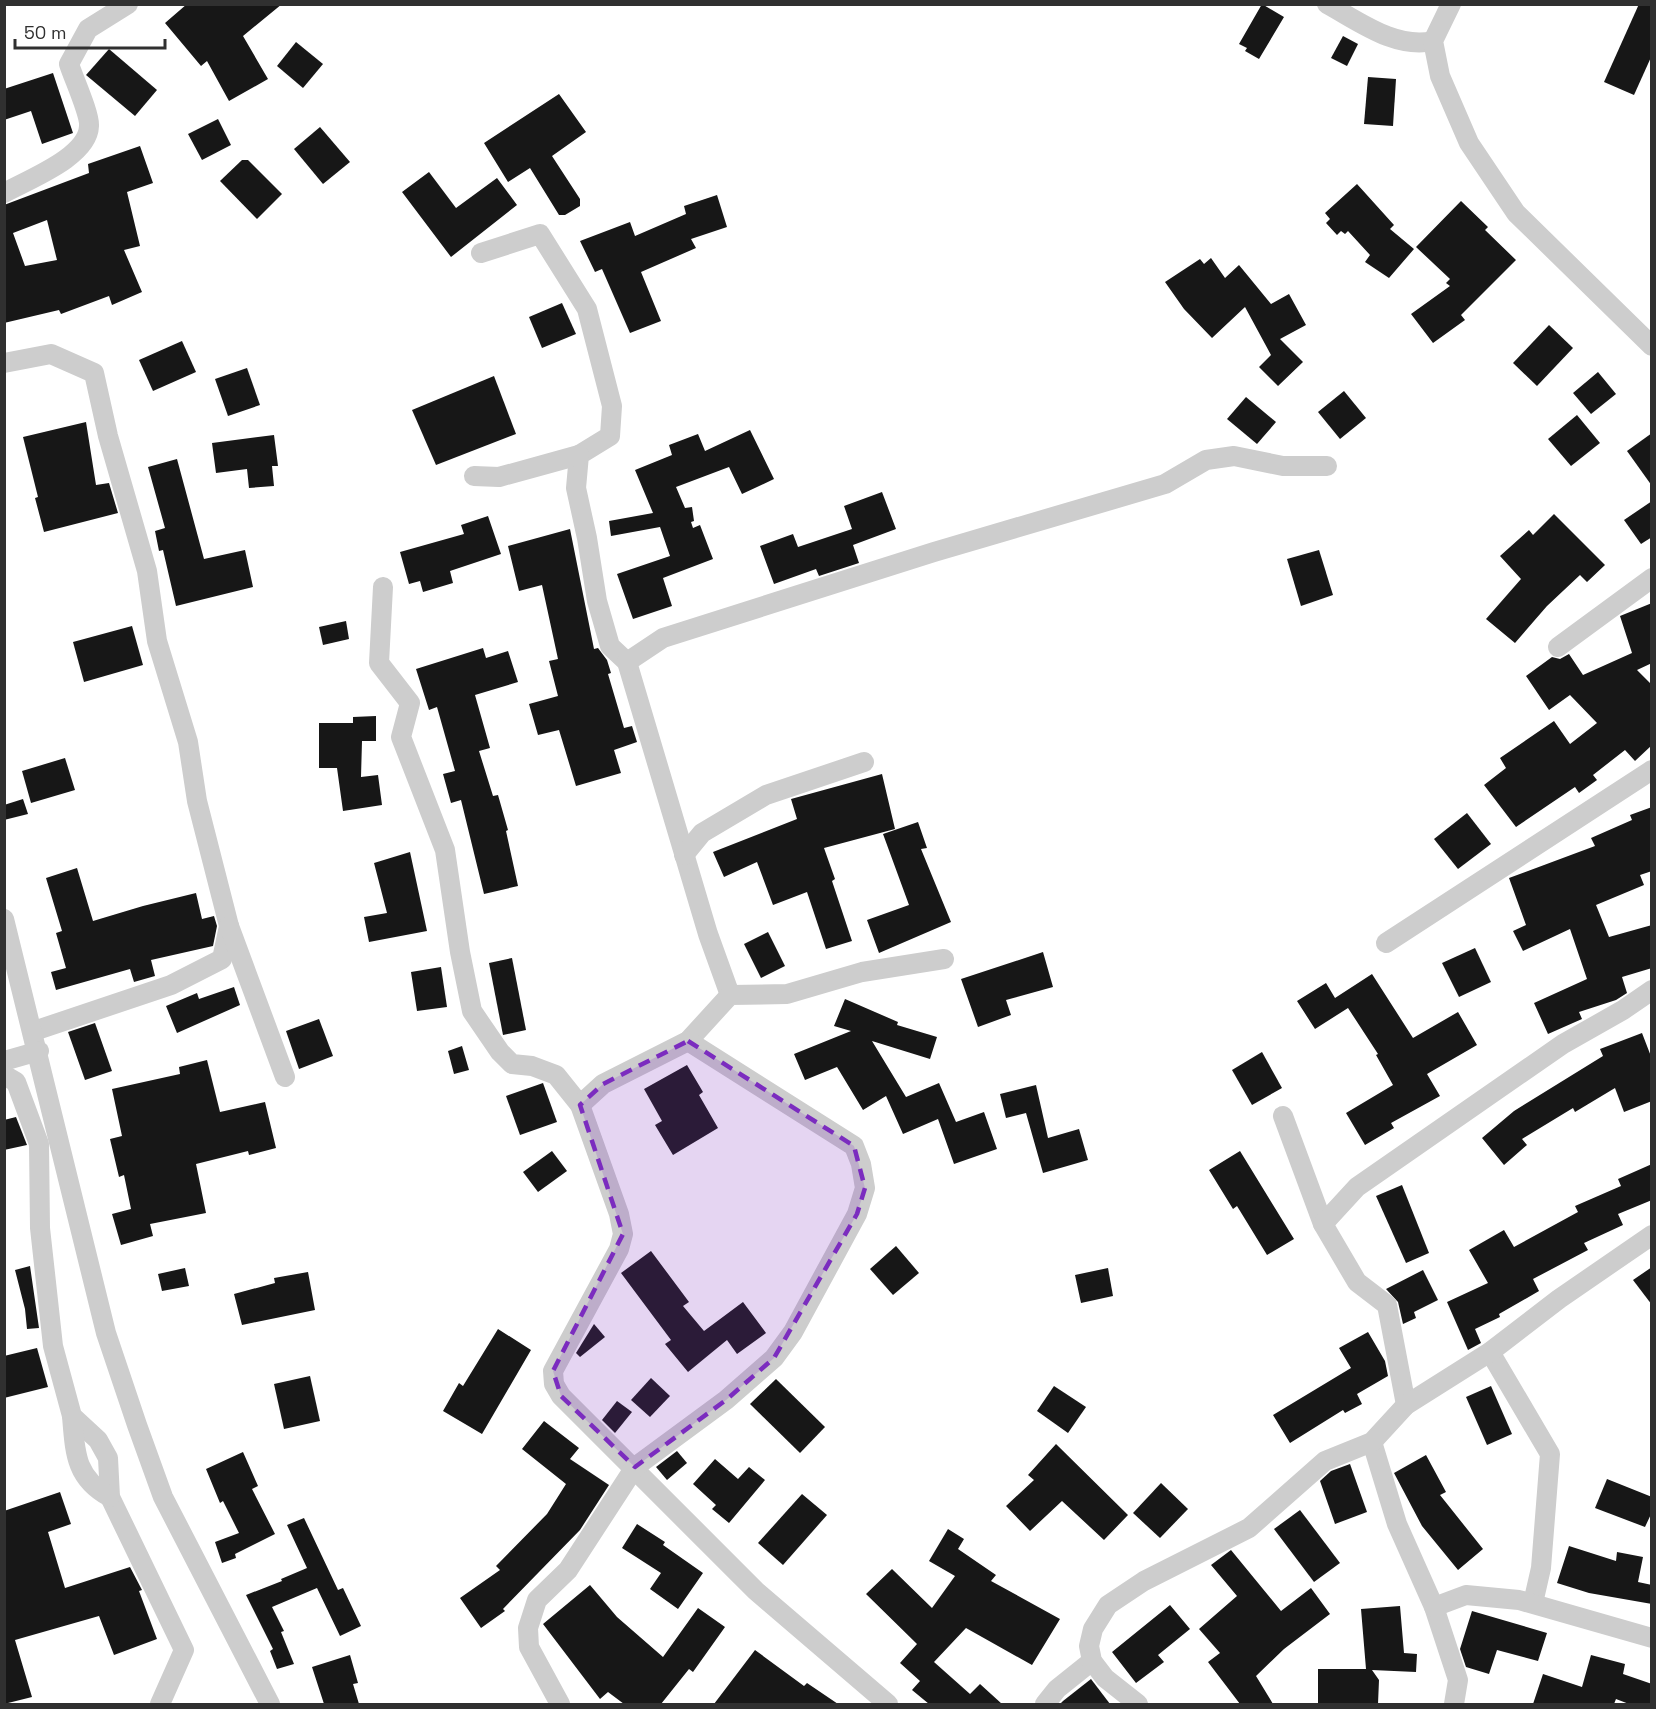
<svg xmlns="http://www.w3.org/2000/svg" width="1656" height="1709" font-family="'Space Grotesk',sans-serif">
  <rect width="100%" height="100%" fill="#fff"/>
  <g fill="#171717" fill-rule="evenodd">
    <polygon points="187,4 282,4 243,36 268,79 229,101 207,61 201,66 165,23"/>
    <polygon points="1262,4 1284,17 1259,59 1245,51 1247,48 1239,44"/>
    <polygon points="1639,4 1652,4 1652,55 1634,95 1604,82"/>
    <polygon points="1343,36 1358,44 1347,66 1331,58"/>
    <polygon points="296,42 323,64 303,88 277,66"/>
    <polygon points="109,49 157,90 135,116 86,75"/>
    <polygon points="53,73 73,133 42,144 31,111 4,120 4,89"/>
    <polygon points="1368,77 1396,79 1393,126 1364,124"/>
    <polygon points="559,94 586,132 552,156 580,199 580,206 565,215 559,215 530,168 508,182 484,143"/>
    <polygon points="218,119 231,145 202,160 188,134"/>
    <polygon points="320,127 350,162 323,184 294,149"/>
    <path d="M140,146l13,37 -26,9 13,54 -16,4 18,42 -30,13 -3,-9 -48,18 -2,-4 -55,13v-118l85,-32 -1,-9zM47,220l10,40 -32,6 -12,-33z"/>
    <polygon points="242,160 248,160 282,194 257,219 220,181"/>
    <polygon points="429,172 456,208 497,178 517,205 451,257 402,192"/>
    <polygon points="1357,184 1394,225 1390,229 1414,249 1389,278 1365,262 1370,255 1348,231 1345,234 1341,231 1337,235 1326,223 1330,219 1325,213"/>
    <polygon points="717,195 727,227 691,239 696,248 641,272 661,321 630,333 602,269 595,272 580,241 630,222 635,236 686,214 684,206"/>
    <polygon points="1461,201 1488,227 1485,230 1516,260 1461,315 1465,320 1433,343 1411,314 1450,286 1446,283 1450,279 1416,247"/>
    <polygon points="1211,258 1225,278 1239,265 1271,304 1289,294 1306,325 1280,339 1303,362 1278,386 1259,367 1271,355 1245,307 1212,338 1184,309 1165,282 1200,259 1204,264"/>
    <polygon points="562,303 576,334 542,348 529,317"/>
    <polygon points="1549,325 1573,348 1537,386 1513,363"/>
    <polygon points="182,341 196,372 153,391 139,360"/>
    <polygon points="247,368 260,405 228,416 215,379"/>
    <polygon points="1598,372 1616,394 1591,414 1573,393"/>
    <polygon points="494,376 516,434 436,465 412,410"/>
    <polygon points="1344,391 1366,418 1340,439 1318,412"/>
    <polygon points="1246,397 1276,422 1257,444 1227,419"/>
    <polygon points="1577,415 1600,443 1571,466 1548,439"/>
    <polygon points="86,422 96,485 109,483 118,513 44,532 35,498 38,497 23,437"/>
    <polygon points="750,430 774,479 742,494 729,467 676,487 685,508 692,507 694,521 691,522 693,528 700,525 713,559 663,578 672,606 633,619 617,574 670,556 660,527 611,536 609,521 653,513 635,470 672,455 669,445 698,434 705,451"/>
    <polygon points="1652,433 1652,486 1627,451"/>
    <polygon points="274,435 278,466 272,466 274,486 249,488 247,469 216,473 212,443"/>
    <polygon points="177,459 204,559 245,550 253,587 176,606 163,550 159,551 155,531 165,528 148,467"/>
    <polygon points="882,492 896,529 853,545 859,563 819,576 816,569 774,584 760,546 793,534 798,547 852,529 844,506"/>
    <polygon points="1652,501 1652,537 1641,544 1624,520"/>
    <polygon points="1554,514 1605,565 1587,582 1580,575 1547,606 1515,643 1486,619 1521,579 1500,556 1529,530 1533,535"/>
    <polygon points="488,516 501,554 450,571 453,583 423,592 420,581 409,584 400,552 464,534 461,525"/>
    <polygon points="570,529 594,649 598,648 607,660 611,673 608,674 624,728 632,726 637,742 614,750 621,773 576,786 559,730 538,735 529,704 558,696 549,661 558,659 542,585 519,591 508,546"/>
    <polygon points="1319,550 1333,595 1301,606 1287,559"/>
    <polygon points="1652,603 1652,663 1637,670 1652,685 1652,745 1635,761 1625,750 1593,775 1597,780 1579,793 1575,787 1516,827 1484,785 1506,768 1500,758 1554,721 1570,744 1597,723 1570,695 1549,710 1526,676 1552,657 1560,659 1569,654 1583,675 1632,653 1620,616"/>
    <polygon points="346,621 349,639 323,645 319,627"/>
    <polygon points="132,626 143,665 84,682 73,642"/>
    <polygon points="483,648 486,658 508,651 518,682 475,695 490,748 479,751 493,796 498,795 508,830 506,831 518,886 484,894 461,800 451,803 443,774 455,771 437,707 429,710 416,669"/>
    <polygon points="376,716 376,741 362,741 361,777 378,775 382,805 343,811 337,768 319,768 319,723 353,723 353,717"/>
    <polygon points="65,758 75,790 31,803 22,771"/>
    <polygon points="882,774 895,829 824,848 835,879 832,881 852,941 826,949 807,892 773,905 757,862 724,877 713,852 797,819 791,799"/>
    <polygon points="23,799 28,814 4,820 4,805"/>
    <polygon points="1652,807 1652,871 1640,875 1644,885 1596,905 1609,937 1652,925 1652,968 1622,977 1627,993 1616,1000 1579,1012 1582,1019 1548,1034 1534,1003 1587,979 1570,929 1523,951 1513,931 1526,925 1509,878 1595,846 1591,838 1632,820 1630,815"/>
    <polygon points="1467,813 1491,844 1458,869 1434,839"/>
    <polygon points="918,822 927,848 921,849 951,922 879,953 867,920 909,905 883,834"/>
    <polygon points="410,852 427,931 369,942 364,917 387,913 374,863"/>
    <polygon points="77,868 93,921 143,906 196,893 202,919 214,916 217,926 213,946 151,960 155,976 134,982 130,969 56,990 51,972 66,968 56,933 62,931 46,878"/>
    <polygon points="768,932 785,966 761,978 744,944"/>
    <polygon points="1475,948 1491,982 1459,997 1442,963"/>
    <polygon points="1043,952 1053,987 1006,1000 1011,1015 978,1027 961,979"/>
    <polygon points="512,958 526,1030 503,1035 489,963"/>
    <polygon points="441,967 447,1007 417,1011 411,972"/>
    <polygon points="1372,974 1413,1038 1458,1012 1477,1045 1427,1074 1440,1096 1391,1123 1394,1128 1365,1145 1346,1113 1393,1085 1376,1055 1378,1054 1348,1008 1315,1029 1297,1001 1326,983 1335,998"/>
    <polygon points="234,987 240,1005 177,1033 166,1006 197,993 199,999"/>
    <polygon points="845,999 898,1022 897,1025 937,1037 930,1059 872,1041 906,1097 939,1083 956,1122 984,1112 997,1149 954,1164 938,1119 903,1134 886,1096 863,1110 837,1067 805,1080 794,1054 851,1031 834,1026"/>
    <polygon points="319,1019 333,1056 299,1069 286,1031"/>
    <polygon points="95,1023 112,1071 85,1080 68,1032"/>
    <polygon points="1642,1033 1652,1059 1652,1101 1624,1112 1615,1088 1575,1112 1573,1108 1522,1139 1527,1145 1504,1165 1482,1138 1514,1111 1603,1056 1600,1049"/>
    <polygon points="462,1046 469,1070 454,1074 448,1051"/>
    <polygon points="1262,1052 1282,1088 1252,1105 1232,1070"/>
    <polygon points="207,1060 220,1112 265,1102 276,1148 249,1155 248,1151 196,1164 206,1213 150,1224 153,1236 121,1245 112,1214 131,1209 124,1175 119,1177 110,1139 122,1136 112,1089 180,1074 179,1067"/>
    <polygon points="687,1065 703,1092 699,1095 718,1128 673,1155 655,1125 662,1121 644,1089"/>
    <polygon points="543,1083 557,1122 520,1135 506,1096"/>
    <polygon points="1036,1085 1048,1138 1079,1129 1088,1160 1043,1173 1026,1113 1006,1118 1000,1094"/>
    <polygon points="16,1117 27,1145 4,1150 4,1120"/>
    <polygon points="552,1151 567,1171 538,1192 523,1172"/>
    <polygon points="1240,1151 1294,1239 1267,1255 1237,1206 1233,1209 1209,1170"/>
    <polygon points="1652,1164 1652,1200 1618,1214 1623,1225 1584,1243 1588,1250 1533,1279 1539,1291 1499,1314 1500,1317 1475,1329 1481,1343 1468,1350 1447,1302 1488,1283 1469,1250 1504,1230 1514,1247 1578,1212 1575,1206 1621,1186 1618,1179"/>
    <polygon points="1402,1185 1429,1253 1406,1263 1376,1196"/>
    <polygon points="896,1246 919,1273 893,1295 870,1269"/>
    <polygon points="651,1251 689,1302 683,1306 704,1331 743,1302 766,1333 737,1354 727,1340 688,1372 665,1344 671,1340 621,1273"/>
    <polygon points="30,1266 39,1328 27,1329 25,1309 15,1270"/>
    <polygon points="1652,1267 1652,1305 1633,1280"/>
    <polygon points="185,1268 189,1286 162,1291 158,1274"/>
    <polygon points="1108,1268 1113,1296 1081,1303 1075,1275"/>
    <polygon points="1423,1270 1438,1300 1414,1312 1416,1318 1403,1324 1398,1302 1386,1289"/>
    <polygon points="308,1272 315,1310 242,1325 234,1294 275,1283 274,1278"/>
    <polygon points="594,1324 605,1337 580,1357 576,1353"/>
    <polygon points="498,1329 531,1350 482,1434 443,1411 459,1383 463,1386"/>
    <polygon points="1368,1332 1385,1361 1388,1376 1357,1394 1362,1404 1345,1413 1343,1410 1290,1443 1273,1415 1351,1368 1339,1348"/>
    <polygon points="37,1348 48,1387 4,1398 4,1356"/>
    <polygon points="310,1376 320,1421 284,1429 274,1384"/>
    <polygon points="651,1378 670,1396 650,1417 631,1400"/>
    <polygon points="776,1379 825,1427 800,1453 750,1404"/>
    <polygon points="1054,1386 1086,1407 1068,1433 1037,1411"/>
    <polygon points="1491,1386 1512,1434 1487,1445 1466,1397"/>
    <polygon points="617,1401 632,1412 615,1433 602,1420"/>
    <polygon points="544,1421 579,1448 570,1459 609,1485 580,1530 503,1609 505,1611 481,1628 460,1598 500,1570 496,1566 547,1514 566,1484 522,1449"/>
    <polygon points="1056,1444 1128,1515 1104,1540 1062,1501 1030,1531 1006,1506 1034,1480 1028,1475"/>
    <polygon points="677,1451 687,1463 667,1480 656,1467"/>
    <polygon points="243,1452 258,1486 252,1489 275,1534 235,1554 236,1558 222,1563 215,1542 239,1533 223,1501 220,1503 206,1469"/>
    <polygon points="1426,1455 1446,1492 1440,1495 1483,1549 1458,1570 1422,1526 1394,1473"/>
    <polygon points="715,1459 738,1479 749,1467 765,1480 729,1523 712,1509 716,1505 693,1484"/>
    <polygon points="1350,1464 1367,1512 1335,1524 1320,1481 1331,1471"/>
    <polygon points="1607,1479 1652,1497 1652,1512 1645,1527 1595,1508"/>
    <polygon points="1161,1483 1188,1509 1160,1538 1133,1513"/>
    <polygon points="60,1492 71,1524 48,1532 65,1588 130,1567 142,1590 139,1591 157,1639 114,1655 99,1616 15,1640 32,1697 4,1704 4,1511"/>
    <polygon points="802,1494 827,1515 783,1565 758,1543"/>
    <polygon points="1300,1510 1340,1563 1314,1582 1274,1529"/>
    <polygon points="304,1518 338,1590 343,1588 361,1626 340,1636 317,1588 272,1607 284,1631 281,1632 294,1664 277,1669 270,1651 273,1649 246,1595 282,1581 281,1579 307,1568 287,1525"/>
    <polygon points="637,1524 665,1542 663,1545 703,1573 678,1609 650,1589 661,1573 622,1548"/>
    <polygon points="948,1529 964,1539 958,1549 996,1575 991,1581 1060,1619 1032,1665 966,1628 934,1662 970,1694 980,1684 1002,1704 929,1704 912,1690 920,1681 900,1663 917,1644 866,1594 892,1569 932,1608 955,1576 929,1561"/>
    <polygon points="1569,1546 1616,1561 1617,1552 1643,1557 1638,1582 1652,1585 1652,1604 1589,1593 1557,1583"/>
    <polygon points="1231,1550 1281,1611 1311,1588 1330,1614 1284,1649 1256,1676 1273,1704 1240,1704 1208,1662 1220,1653 1199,1629 1237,1596 1211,1565"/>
    <polygon points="590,1585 617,1617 663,1657 698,1608 725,1627 693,1672 689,1669 661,1704 624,1704 608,1692 600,1699 543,1624"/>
    <polygon points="1170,1605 1190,1629 1158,1655 1164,1662 1136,1683 1112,1652"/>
    <polygon points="1400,1606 1404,1653 1417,1654 1416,1672 1372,1670 1379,1680 1378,1704 1318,1704 1318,1669 1366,1669 1361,1609"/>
    <polygon points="1472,1611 1547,1633 1538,1661 1497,1650 1489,1674 1466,1667 1460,1649"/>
    <polygon points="755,1650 804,1686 807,1683 838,1704 714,1704"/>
    <polygon points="350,1655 358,1683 353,1684 359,1704 324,1704 312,1667"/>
    <polygon points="1591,1655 1625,1664 1623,1674 1652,1684 1652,1704 1629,1704 1616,1699 1614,1704 1533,1704 1543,1674 1582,1687"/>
    <polygon points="1091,1679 1110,1704 1060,1704 1063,1701"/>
  </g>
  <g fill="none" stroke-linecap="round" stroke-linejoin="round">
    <g stroke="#cdcdcd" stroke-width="20">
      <path d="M1327,4c33,18 68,45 106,37"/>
      <polyline points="1451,4 1433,41 1440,76 1469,143 1516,213 1652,346"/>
      <path d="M4,193c25,-14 84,-36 85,-67 1,-12 -16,-49 -20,-62l19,-35 40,-25"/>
      <polyline points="481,253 540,234 587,309 612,406 610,436 579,455 576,488 587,538 597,601 610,646 627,662 708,934 730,995"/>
      <polyline points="4,363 51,354 94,373 108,436 147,571 157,641 188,742 197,801 229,926 222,959 171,985 34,1031"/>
      <polyline points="474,476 499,477 579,455"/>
      <polyline points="383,587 379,663 410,703 401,737 445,850 460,952 472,1011 500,1052 512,1064 532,1066 556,1075 580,1105 619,1214 623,1234 619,1249 553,1371 554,1384 561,1396 756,1591 888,1704"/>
      <polyline points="1558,647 1652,578"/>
      <polyline points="627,662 663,638 934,552 1165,484 1206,460 1234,456 1283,466 1327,466"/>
      <polyline points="684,855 702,833 766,795 864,762"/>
      <polyline points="4,919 106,1333 137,1425 163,1497 270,1704"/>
      <polyline points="229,926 285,1077"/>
      <polyline points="1386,943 1652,770"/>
      <polyline points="4,1061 39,1051"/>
      <polyline points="4,1075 16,1082 39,1144 40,1228 53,1346 72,1416 98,1440 108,1458 110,1497 184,1650 160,1704"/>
      <polyline points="580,1105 603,1084 688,1041 730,995 787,994 862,972 944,959"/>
      <polyline points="1283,1116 1323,1224 1357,1282 1387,1305 1406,1405"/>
      <polyline points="1323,1224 1357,1187 1563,1044 1623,1010 1652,990"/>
      <polyline points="1490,1352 1550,1454 1541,1568 1533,1603"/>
      <path d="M72,1416c3,36 3,62 38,81"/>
      <polyline points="1372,1442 1397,1524 1434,1607 1458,1680 1454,1704"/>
      <polyline points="1434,1607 1466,1595 1519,1600 1652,1638"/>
      <polyline points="560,1704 529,1647 528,1628 537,1600 568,1570 635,1467 726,1400 774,1358 793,1332 857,1214 865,1188 861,1164 854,1146 688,1041"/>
      <polyline points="1045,1704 1057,1689 1092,1661"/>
      <polyline points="1138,1704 1105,1678 1092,1661 1089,1646 1093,1629 1108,1605 1144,1581 1249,1528 1325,1461 1372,1442 1406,1405 1490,1352 1559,1299 1652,1235"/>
    </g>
  </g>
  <path fill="#7b2cbf" fill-opacity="0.2" stroke="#7b2cbf" stroke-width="4.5" stroke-dasharray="12 8" stroke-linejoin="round" d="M688,1041l166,105 11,42 -8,26 -83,144 -48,42 -91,67 -74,-71 -8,-25 70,-137 -43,-129 23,-21z"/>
  <rect width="1656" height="1709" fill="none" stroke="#303030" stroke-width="12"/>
  <path d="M15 39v9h150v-9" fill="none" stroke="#303030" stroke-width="3"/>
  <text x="24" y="39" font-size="18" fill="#303030" stroke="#ffffff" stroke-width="4.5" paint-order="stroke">50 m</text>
</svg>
